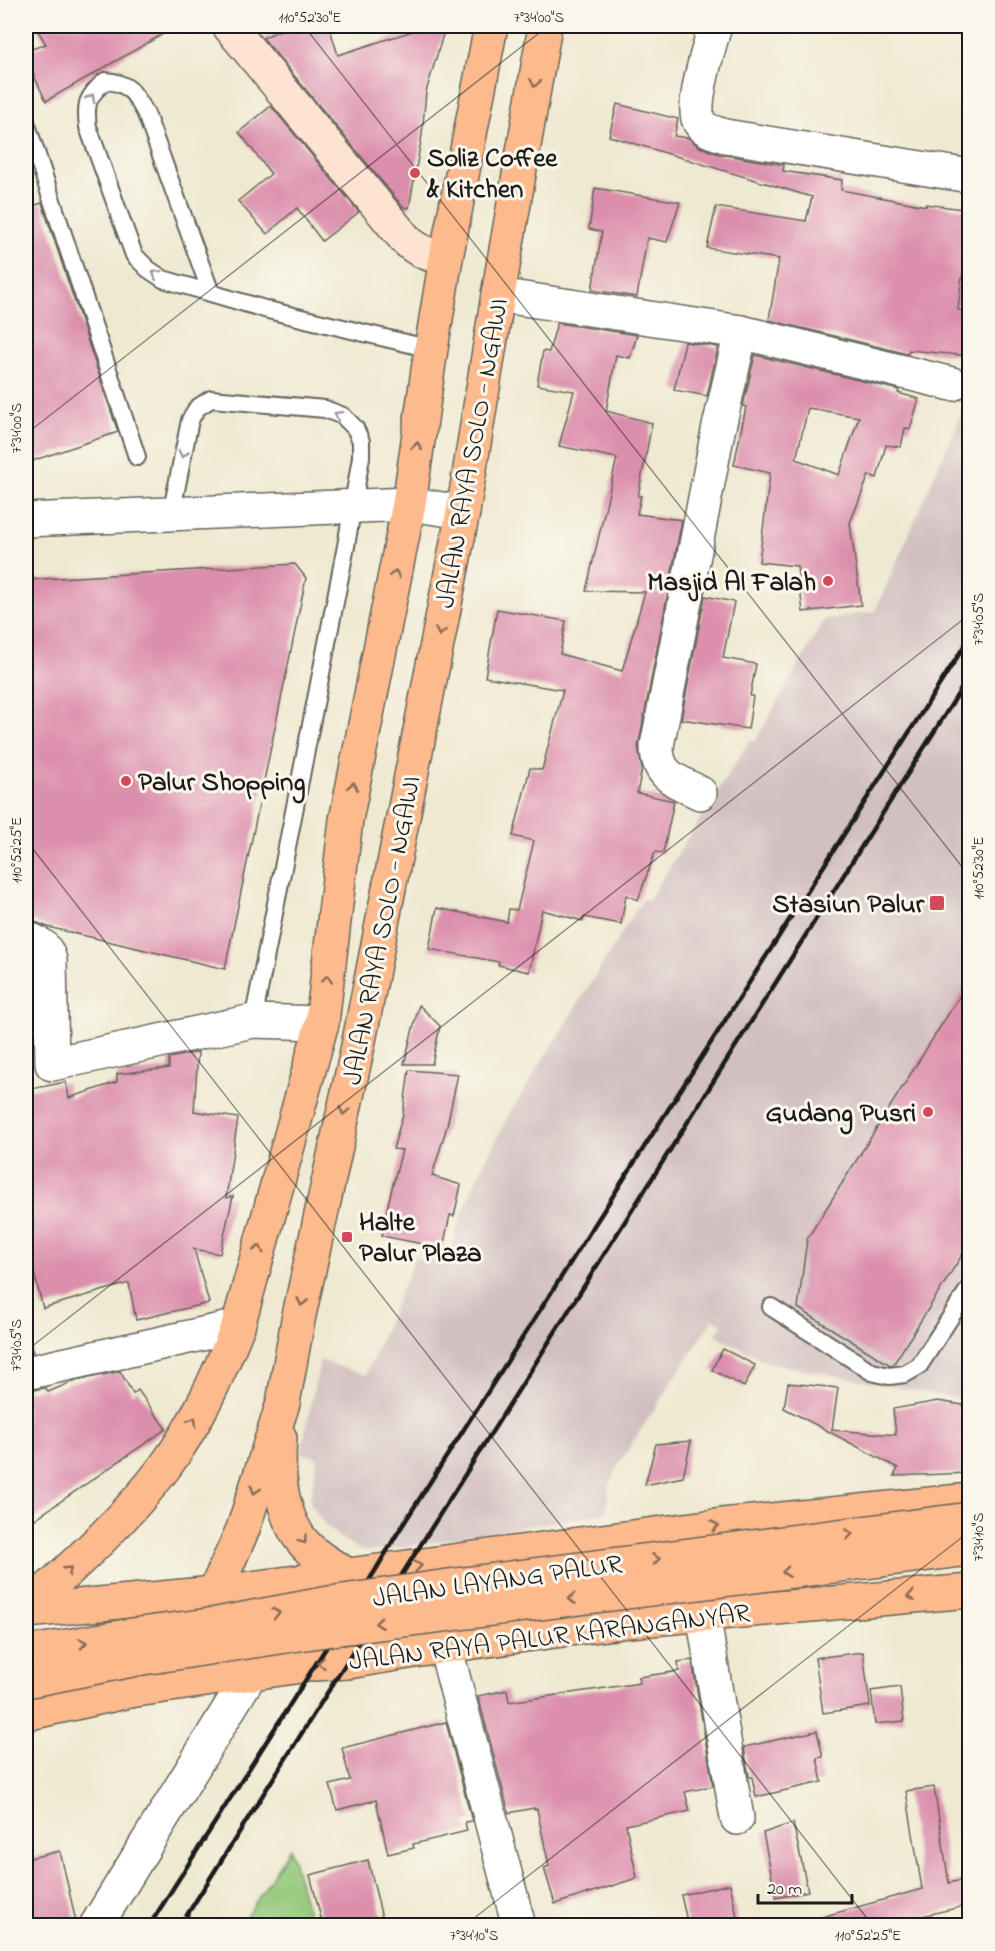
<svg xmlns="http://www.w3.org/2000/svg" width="995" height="1951" font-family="'Indie Flower',sans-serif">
  <rect width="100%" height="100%" fill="#fbf7ec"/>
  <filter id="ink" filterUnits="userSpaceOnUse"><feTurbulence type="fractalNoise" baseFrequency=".0167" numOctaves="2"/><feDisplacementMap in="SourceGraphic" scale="12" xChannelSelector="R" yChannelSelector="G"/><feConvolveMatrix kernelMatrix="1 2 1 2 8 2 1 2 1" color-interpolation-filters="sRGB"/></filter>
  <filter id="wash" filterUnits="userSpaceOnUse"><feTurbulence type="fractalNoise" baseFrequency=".008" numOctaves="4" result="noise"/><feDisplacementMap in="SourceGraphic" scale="24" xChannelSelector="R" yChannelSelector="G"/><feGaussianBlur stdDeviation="1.35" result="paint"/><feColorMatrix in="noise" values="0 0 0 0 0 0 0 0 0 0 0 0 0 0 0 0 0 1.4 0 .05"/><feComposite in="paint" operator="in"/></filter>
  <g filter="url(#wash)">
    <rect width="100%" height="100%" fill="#eee9d0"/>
    <polygon fill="#d2bfc0" points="969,397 969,1401 769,1363 715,1335 722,1324 713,1319 618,1465 609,1488 606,1513 374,1552 359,1550 342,1539 326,1526 310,1503 317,1457 301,1453 320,1360 366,1375 415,1257 445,1264 471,1190 508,1116 643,899 648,901 750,740 755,742 824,620 875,611"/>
    <polygon fill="#93c779" stroke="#58724a" stroke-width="1.5" points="290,1848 311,1925 241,1925"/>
    <g id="blocks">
      <g fill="#dc8fad" fill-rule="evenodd">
        <polygon points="35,26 177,26 46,101 26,59 26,51 46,44"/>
        <polygon points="288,26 329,26 338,55 428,26 445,28 426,92 422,135 409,208 403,207 263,38"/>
        <polygon points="617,104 678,119 674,136 688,138 700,147 719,154 784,165 783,171 842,180 841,190 926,206 926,204 969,210 969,247 961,283 958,310 969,312 969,356 909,350 908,354 769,320 779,259 707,248 716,207 806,221 812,197 609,136"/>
        <polygon points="271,106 359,212 322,241 297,208 267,234 238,201 271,174 239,132"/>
        <polygon points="595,188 680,202 667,242 647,238 637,297 592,290 602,232 589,229"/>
        <polygon points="42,203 118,432 26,463 26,208"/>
        <polygon points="557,323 637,335 630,358 616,355 606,411 652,423 638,496 641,496 637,514 682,520 638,747 642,769 637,793 674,801 663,853 655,852 638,900 626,895 621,924 584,917 583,921 542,910 529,972 498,965 499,962 429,949 437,908 507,922 509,909 517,910 534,841 513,836 530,768 542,770 563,690 485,677 497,609 566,621 560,654 622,671 645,592 586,591 617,458 559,446 574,391 537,385 543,351 549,352"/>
        <polygon points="685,342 718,347 707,396 674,390"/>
        <path d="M755,355l144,35 -1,3 21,6 -9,30 -5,-1 -4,19 -15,-2 -9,33 -8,-3 -19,48 11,82 -58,7 -6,-46 -38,-4 11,-89 -36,-8 12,-58 -3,-1zM808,408l51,9 -20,58 -43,-16z"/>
        <polygon points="295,564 306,578 225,969 48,927 33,921 26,920 26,580"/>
        <polygon points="705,596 734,602 723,658 756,664 750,696 753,696 748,729 681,719"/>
        <polygon points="969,981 969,1244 893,1365 890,1365 798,1308 807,1239"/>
        <polygon points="419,1005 440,1026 432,1064 404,1064"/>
        <polygon points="198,1052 194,1111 238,1118 226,1198 233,1196 220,1254 194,1249 209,1303 136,1320 129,1283 43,1308 34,1273 26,1254 26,1090 66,1082 69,1098 117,1082 117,1074 169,1068 169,1058"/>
        <polygon points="409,1070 458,1074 447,1126 432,1176 461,1185 454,1216 450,1215 443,1248 382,1236 389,1200 402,1150 393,1149 403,1114"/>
        <polygon points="28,1338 33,1352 26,1354 26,1339"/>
        <polygon points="723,1349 755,1365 744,1387 712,1370"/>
        <polygon points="120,1371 133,1394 138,1390 166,1429 26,1525 26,1391 46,1388 48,1392 72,1382"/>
        <polygon points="788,1383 838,1388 832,1430 896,1435 893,1409 938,1401 969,1406 969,1473 894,1476 898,1468 784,1408"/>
        <polygon points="691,1441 683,1477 645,1485 656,1444"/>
        <polygon points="863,1652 870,1706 823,1713 815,1658"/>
        <polygon points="692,1660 713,1786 685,1792 690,1811 626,1825 637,1878 555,1904 544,1868 549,1866 537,1809 534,1810 534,1808 509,1813 478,1696 507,1690 509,1702 640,1683 639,1677 679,1671 678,1662"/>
        <polygon points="900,1687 904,1721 875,1724 871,1691"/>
        <polygon points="446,1722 472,1821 465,1822 467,1831 413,1844 414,1848 388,1854 376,1800 337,1810 330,1785 350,1780 342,1748"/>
        <polygon points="817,1731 823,1757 817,1758 822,1782 756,1797 752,1777 749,1777 744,1747"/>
        <polygon points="934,1787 949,1883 969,1878 969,1905 905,1920 907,1926 819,1926 818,1918 922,1889 906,1791"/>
        <polygon points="793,1823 808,1891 776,1898 763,1833"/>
        <polygon points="60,1851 77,1926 33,1926 26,1894 26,1859"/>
        <polygon points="368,1860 383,1922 368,1926 323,1926 310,1875"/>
        <polygon points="730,1884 739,1926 688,1926 681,1895"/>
      </g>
    </g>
  </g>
  <g filter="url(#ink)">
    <use href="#blocks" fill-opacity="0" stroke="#66645b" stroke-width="1.5"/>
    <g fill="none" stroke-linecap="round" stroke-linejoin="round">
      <g stroke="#66645b" stroke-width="20">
        <g id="lane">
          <polyline points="26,122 137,457"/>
          <path d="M211,293l-65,-179c-11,-20 -17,-32 -41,-33 -18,16 -20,22 -17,46l46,128 14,14 15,10 105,31 163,39"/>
          <polyline points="171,515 190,420 197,408 211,399 325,409 343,416 355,428 361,441 361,457 346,546 253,1021"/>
          <polyline points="771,1307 872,1372 889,1376 905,1374 919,1366 970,1287"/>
        </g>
      </g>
      <g stroke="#66645b" stroke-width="36">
        <g id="street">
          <path d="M715,26c-5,18 -26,84 -15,97 5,8 17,10 25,13l245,40"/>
          <polyline points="498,295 741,332 952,384"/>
          <polyline points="26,520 409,504 463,512"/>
          <path d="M700,793c-24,-13 -43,-16 -43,-47l61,-315 23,-99"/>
          <path d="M26,938c14,6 19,6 24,22l2,104 201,-43 69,2"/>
          <polyline points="26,1373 238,1326"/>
          <polyline points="703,1614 737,1818"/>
          <polyline points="445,1646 519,1926"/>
          <polyline points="96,1926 251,1673"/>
        </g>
      </g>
      <g stroke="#66645b" stroke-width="36">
        <path id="secondary" d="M229,26l177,214c13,12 23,15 40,18"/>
      </g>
      <g stroke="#66645b" stroke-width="36">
        <g id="primary">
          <polyline points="214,1593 722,1525 970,1500"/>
          <polyline points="130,1691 315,1664 348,1662 445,1646 629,1621 970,1591"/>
        </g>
      </g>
      <g stroke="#66645b" stroke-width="36">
        <g id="highway">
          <path d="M280,1438c-3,37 1,88 33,114 10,9 23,16 35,23"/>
          <path d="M26,1609c48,-44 98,-88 138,-141 32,-43 54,-92 74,-142l84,-303 24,-203 63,-316 22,-155 15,-91 45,-232"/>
          <polyline points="26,1611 214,1593"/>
          <polyline points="26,1714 130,1691 164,1671 190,1647 243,1529 283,1403 298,1320 358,1046 463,512 498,295 545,26"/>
        </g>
      </g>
      <use href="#lane" stroke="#fff" stroke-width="16"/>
      <use href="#street" stroke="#fff" stroke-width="33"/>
      <use href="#secondary" stroke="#fee3d1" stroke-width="33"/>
      <use href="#primary" stroke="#fcba8d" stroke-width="33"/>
      <use href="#highway" stroke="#fcba8d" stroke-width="33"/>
      <g stroke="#1c1c1c" stroke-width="4.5">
        <polyline points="149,1926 375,1571 397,1534 970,637"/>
        <polyline points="180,1926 970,675"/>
      </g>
      <g stroke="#66645b" stroke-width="36" stroke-linecap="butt">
        <g id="primary-bridge">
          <polyline points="26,1653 132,1635 217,1624 329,1603 448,1586 970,1519"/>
          <polyline points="26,1681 137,1659 332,1629 970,1549"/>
        </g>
      </g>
      <use href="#primary-bridge" stroke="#fcba8d" stroke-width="33"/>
    </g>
    <defs><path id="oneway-chevron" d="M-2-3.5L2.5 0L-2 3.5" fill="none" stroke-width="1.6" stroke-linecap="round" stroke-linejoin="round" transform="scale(1.5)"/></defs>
    <g stroke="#8c6b54">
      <use href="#oneway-chevron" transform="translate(535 83) rotate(100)"/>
      <use href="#oneway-chevron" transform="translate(417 446) rotate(-82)"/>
      <use href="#oneway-chevron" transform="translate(395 574) rotate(-79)"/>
      <use href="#oneway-chevron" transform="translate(440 632) rotate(101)"/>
      <use href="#oneway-chevron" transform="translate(353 786) rotate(-79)"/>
      <use href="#oneway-chevron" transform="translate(327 979) rotate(-83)"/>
      <use href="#oneway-chevron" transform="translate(344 1111) rotate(103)"/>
      <use href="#oneway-chevron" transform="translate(259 1249) rotate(-75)"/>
      <use href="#oneway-chevron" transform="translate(302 1302) rotate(103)"/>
      <use href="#oneway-chevron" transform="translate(193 1421) rotate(-58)"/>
      <use href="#oneway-chevron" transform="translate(255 1490) rotate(108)"/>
      <use href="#oneway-chevron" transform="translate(715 1526) rotate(-7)"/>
      <use href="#oneway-chevron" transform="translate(849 1534) rotate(-7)"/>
      <use href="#oneway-chevron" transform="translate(303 1540) rotate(54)"/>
      <use href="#oneway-chevron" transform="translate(656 1559) rotate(-7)"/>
      <use href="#oneway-chevron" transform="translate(418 1566) rotate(-8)"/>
      <use href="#oneway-chevron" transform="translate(68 1570) rotate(-43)"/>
      <use href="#oneway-chevron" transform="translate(786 1572) rotate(173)"/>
      <use href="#oneway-chevron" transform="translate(911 1596) rotate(175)"/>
      <use href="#oneway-chevron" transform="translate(572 1599) rotate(173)"/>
      <use href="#oneway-chevron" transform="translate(276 1613) rotate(-11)"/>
      <use href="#oneway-chevron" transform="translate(379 1623) rotate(173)"/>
      <use href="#oneway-chevron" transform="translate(83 1643) rotate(-9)"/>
      <use href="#oneway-chevron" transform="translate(321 1663) rotate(176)"/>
    </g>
    <g stroke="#999">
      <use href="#oneway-chevron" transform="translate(91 98) rotate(-62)"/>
      <use href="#oneway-chevron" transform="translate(156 274) rotate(-148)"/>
      <use href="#oneway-chevron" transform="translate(338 415) rotate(-151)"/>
      <use href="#oneway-chevron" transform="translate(183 454) rotate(101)"/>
    </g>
  </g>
  <path fill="none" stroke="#1c1c1c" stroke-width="1.5" stroke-opacity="0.45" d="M304,26l666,851M26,434l522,-408M26,840l847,1086M26,1351l944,-737M464,1926l506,-395"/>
  <g fill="#d1495b" stroke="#fbf7ec" stroke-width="2">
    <circle cx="415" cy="173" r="6"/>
    <circle cx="828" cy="581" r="6"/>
    <circle cx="126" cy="781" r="6"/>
    <rect x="929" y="895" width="16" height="16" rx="3"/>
    <circle cx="928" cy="1112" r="6"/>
    <rect x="341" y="1231" width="12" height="12" rx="3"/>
  </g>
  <g text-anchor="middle" stroke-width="6" stroke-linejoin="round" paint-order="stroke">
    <g font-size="27" font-weight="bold" fill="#1c1c1c" stroke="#fbf7ec" text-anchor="start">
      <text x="427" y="166">Soliz Coffee<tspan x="427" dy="31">&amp; Kitchen</tspan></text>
      <text x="816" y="590" text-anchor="end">Masjid Al Falah</text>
      <text x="138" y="790">Palur Shopping</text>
      <text x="924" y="912" text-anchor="end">Stasiun Palur</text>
      <text x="916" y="1121" text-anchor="end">Gudang Pusri</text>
      <text x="359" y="1230">Halte<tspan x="359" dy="31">Palur Plaza</tspan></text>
    </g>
    <g font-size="27" fill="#1c1c1c" stroke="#fbf7ec">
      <text transform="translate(471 453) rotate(-80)" y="9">JALAN RAYA SOLO - NGAWI</text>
      <text transform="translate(381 930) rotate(-79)" y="9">JALAN RAYA SOLO - NGAWI</text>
      <text transform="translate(497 1580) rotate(-8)" y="9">JALAN LAYANG PALUR</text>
      <text transform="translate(549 1636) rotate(-7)" y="9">JALAN RAYA PALUR KARANGANYAR</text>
    </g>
  </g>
  <rect width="995" height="1951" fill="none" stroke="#fbf7ec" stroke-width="66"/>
  <path d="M758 1894v9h94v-9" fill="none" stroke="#1c1c1c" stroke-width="3"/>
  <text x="767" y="1894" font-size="18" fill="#1c1c1c" stroke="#fbf7ec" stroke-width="4.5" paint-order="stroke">20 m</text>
  <rect x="33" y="33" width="929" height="1885" fill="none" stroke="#1c1c1c" stroke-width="2"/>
  <g font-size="15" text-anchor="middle" fill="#1c1c1c">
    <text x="310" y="22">110°52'30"E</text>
    <text x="539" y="22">7°34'00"S</text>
    <text transform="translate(16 428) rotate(-90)" y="5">7°34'00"S</text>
    <text transform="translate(978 619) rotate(-90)" y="5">7°34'05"S</text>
    <text transform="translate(16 850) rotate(-90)" y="5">110°52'25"E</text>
    <text transform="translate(978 868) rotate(-90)" y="5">110°52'30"E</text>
    <text transform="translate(16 1345) rotate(-90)" y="5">7°34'05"S</text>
    <text transform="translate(978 1537) rotate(-90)" y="5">7°34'10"S</text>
    <text x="474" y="1940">7°34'10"S</text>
    <text x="868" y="1940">110°52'25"E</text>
  </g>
</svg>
